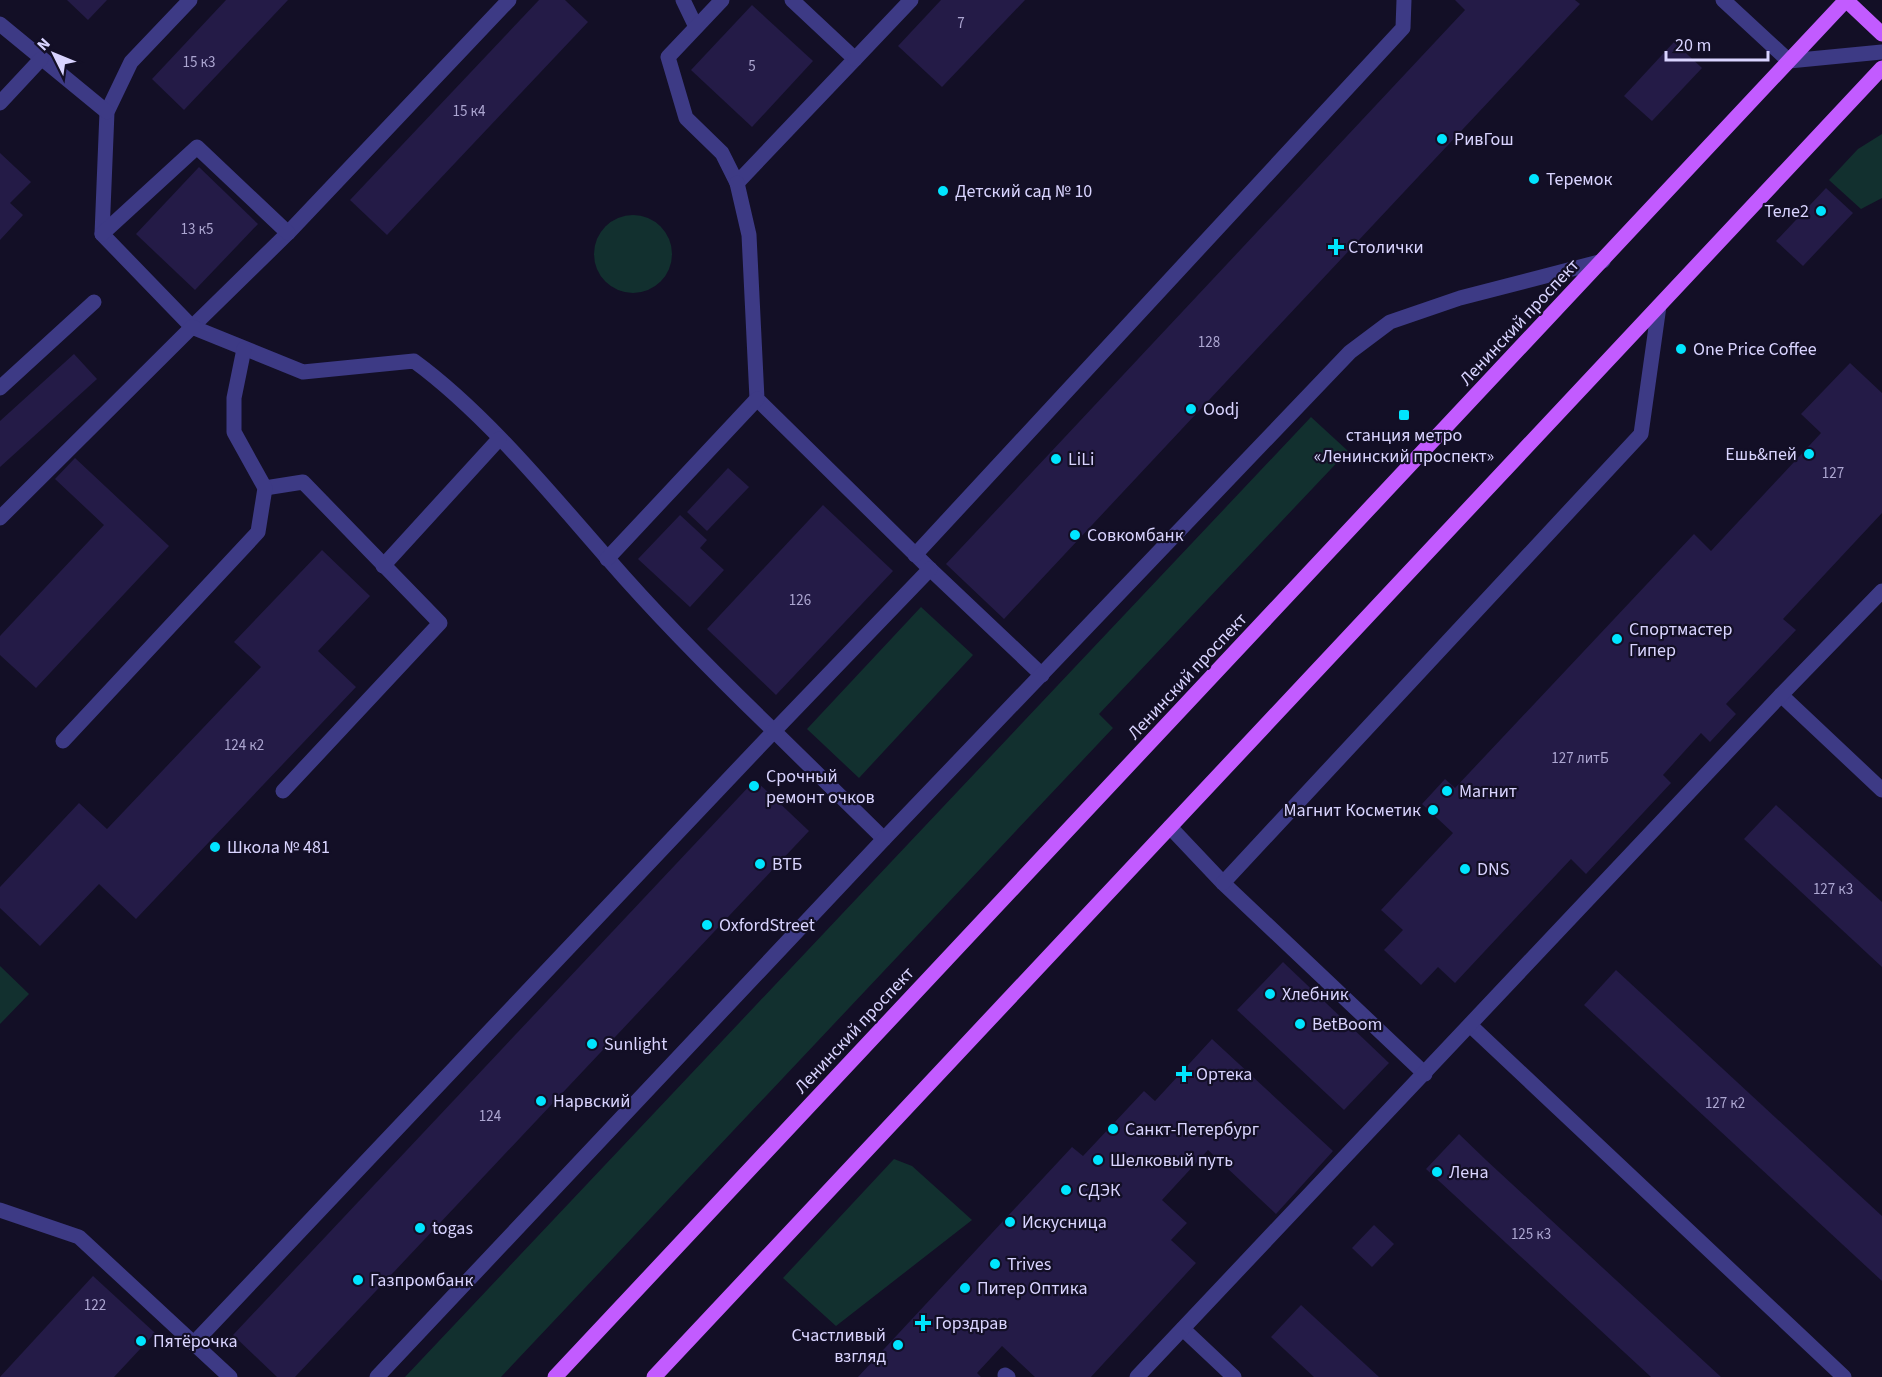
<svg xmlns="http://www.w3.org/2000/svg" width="1882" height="1377" font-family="'Source Sans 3',sans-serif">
  <rect width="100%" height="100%" fill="#130f26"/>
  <g fill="#12302f">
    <polygon points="1882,134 1882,198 1861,209 1829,180 1858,149"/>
    <circle cx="633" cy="254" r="39"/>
    <polygon points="1311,417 1348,451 1099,714 1113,728 501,1377 405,1377"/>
    <polygon points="921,607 973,655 859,778 807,729"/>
    <polygon points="0,966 29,994 0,1024"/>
    <polygon points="894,1159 912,1166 972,1220 836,1326 783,1278"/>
  </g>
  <g fill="#241b47">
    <polygon points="67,0 107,0 88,20"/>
    <polygon points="226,0 288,0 184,110 152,79"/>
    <polygon points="539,0 565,0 588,22 387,235 350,200"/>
    <polygon points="941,0 1025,0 942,87 898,46"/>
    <polygon points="1455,0 1575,0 1580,4 1004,619 946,564 1465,10"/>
    <polygon points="752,5 813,61 752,127 691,70"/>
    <polygon points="1674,42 1702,68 1652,121 1624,96"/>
    <polygon points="0,153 31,182 10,203 23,215 0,240"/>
    <polygon points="199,167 258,224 195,290 136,234"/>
    <polygon points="1826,188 1853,213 1803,266 1776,241"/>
    <polygon points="74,354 97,379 0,467 0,421"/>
    <polygon points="1850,363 1882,393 1882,513 1783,619 1796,630 1726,704 1736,714 1710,742 1701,733 1663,775 1671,783 1586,874 1571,859 1455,983 1438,967 1421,985 1384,950 1403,930 1381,910 1453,833 1422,804 1445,779 1455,788 1694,534 1711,551 1821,433 1801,414"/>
    <polygon points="75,458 169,546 36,688 0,655 0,636 104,525 55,479"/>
    <polygon points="728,468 749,487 707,531 687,512"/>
    <polygon points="823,505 893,571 776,695 707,629"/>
    <polygon points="680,515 707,540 700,548 724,570 690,607 638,559"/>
    <polygon points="322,550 370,596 318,651 356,687 136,919 99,884 40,946 0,908 0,887 79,803 107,829 261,667 234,642"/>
    <polygon points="755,780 809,831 295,1377 277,1377 233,1335"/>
    <polygon points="1776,805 1882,902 1882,967 1744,839"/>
    <polygon points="1283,962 1389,1063 1344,1110 1237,1010"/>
    <polygon points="1616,970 1882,1216 1882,1281 1584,1005"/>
    <polygon points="1212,1039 1333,1151 1276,1214 1208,1150 1162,1200 1187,1223 1171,1240 1196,1263 1091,1377 1035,1377 1002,1346 977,1373 981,1377 858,1377 1072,1147 1083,1156 1144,1091 1155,1101"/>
    <polygon points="1459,1134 1486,1160 1721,1377 1651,1377 1426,1169"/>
    <polygon points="1374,1225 1394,1244 1372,1267 1352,1248"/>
    <polygon points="93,1276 155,1333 114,1377 0,1377"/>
    <polygon points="1301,1305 1379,1377 1314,1377 1271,1337"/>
  </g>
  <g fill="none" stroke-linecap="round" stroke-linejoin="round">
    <g stroke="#3d3a85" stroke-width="15">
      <polyline points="190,0 131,62 107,112 102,234 192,327 288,233 509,0"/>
      <polyline points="683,0 696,27"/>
      <polyline points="722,0 668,57 686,118 722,153 737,183 855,59 792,0"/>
      <polyline points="1723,0 1789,61 1882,52"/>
      <polyline points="0,24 107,112"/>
      <polyline points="855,59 911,0"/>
      <polyline points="0,103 41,59"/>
      <polyline points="737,183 749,235 757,399 930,569 1042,675"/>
      <polyline points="102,234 197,147 288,233"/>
      <polyline points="0,388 94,302"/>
      <polyline points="265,488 303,482 440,623 283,791"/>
      <path d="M0,518l192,-191 111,45 111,-11c71,52 137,133 195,199 52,60 108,116 165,171l-580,612"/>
      <polyline points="915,555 1403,28 1404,0"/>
      <polyline points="607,559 757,399"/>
      <polyline points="383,566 499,439"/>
      <polyline points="1781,695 1882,790"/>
      <polyline points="63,741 258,532 265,488 234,432 234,398 244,349"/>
      <polyline points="1170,827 1223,883 1425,1074"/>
      <polyline points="884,839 774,731 930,569"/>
      <polyline points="1223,883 1641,434 1659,306"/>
      <polyline points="1471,1026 1844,1377"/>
      <polyline points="0,1210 79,1237 230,1377"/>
      <polyline points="1183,1329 1234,1377"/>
      <polyline points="1005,1375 1008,1377"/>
      <polyline points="377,1377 884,839 1350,352 1390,322 1460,298 1603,261"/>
      <polyline points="1137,1377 1781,695 1882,591"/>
    </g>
    <g stroke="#c25bff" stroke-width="15">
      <polyline points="1846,0 1882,34"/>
      <polyline points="555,1377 1846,0"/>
      <polyline points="654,1377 1882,68"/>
    </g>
  </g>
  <g fill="#00e5ff" stroke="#130f26" stroke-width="2">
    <circle cx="1442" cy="139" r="6"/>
    <circle cx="1534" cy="179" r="6"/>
    <circle cx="943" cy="191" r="6"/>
    <circle cx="1821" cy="211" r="6"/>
    <path d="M1333 238h6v6h6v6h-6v6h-6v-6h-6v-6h6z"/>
    <circle cx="1681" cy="349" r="6"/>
    <circle cx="1191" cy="409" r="6"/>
    <rect x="1398" y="409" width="12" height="12" rx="3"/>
    <circle cx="1809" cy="454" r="6"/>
    <circle cx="1056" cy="459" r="6"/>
    <circle cx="1075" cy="535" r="6"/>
    <circle cx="1617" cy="639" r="6"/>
    <circle cx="754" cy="786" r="6"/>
    <circle cx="1447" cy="791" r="6"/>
    <circle cx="1433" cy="810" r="6"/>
    <circle cx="215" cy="847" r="6"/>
    <circle cx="760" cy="864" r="6"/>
    <circle cx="1465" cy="869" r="6"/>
    <circle cx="707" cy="925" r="6"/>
    <circle cx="1270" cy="994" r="6"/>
    <circle cx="1300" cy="1024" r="6"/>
    <circle cx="592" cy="1044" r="6"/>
    <path d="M1181 1065h6v6h6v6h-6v6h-6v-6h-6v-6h6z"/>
    <circle cx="541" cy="1101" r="6"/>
    <circle cx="1113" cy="1129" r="6"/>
    <circle cx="1098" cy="1160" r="6"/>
    <circle cx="1437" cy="1172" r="6"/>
    <circle cx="1066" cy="1190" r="6"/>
    <circle cx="1010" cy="1222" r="6"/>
    <circle cx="420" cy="1228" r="6"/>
    <circle cx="995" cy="1264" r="6"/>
    <circle cx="358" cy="1280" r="6"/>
    <circle cx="965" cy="1288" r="6"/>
    <path d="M920 1314h6v6h6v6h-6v6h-6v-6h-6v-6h6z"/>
    <circle cx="141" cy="1341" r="6"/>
    <circle cx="898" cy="1345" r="6"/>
  </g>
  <g text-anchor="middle" stroke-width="4.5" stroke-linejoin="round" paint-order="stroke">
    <g font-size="15" fill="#aca6d1">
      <text x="961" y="28">7</text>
      <text x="199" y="67">15 к3</text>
      <text x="752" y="71">5</text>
      <text x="469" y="116">15 к4</text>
      <text x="197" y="234">13 к5</text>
      <text x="1209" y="347">128</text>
      <text x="1833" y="478">127</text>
      <text x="800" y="605">126</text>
      <text x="244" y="750">124 к2</text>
      <text x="1580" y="763">127 литБ</text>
      <text x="1833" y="894">127 к3</text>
      <text x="1725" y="1108">127 к2</text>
      <text x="490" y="1121">124</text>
      <text x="1531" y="1239">125 к3</text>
      <text x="95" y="1310">122</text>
    </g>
    <g font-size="18" fill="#d9d4ff" stroke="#130f26" text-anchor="start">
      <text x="1454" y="145">РивГош</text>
      <text x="1546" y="185">Теремок</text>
      <text x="955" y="197">Детский сад № 10</text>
      <text x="1809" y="217" text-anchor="end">Теле2</text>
      <text x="1348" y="253">Столички</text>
      <text x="1693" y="355">One Price Coffee</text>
      <text x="1203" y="415">Oodj</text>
      <text x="1404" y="441" text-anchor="middle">станция метро<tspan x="1404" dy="21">«Ленинский проспект»</tspan></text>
      <text x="1797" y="460" text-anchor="end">Ешь&amp;пей</text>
      <text x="1068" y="465">LiLi</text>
      <text x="1087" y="541">Совкомбанк</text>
      <text x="1629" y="635">Спортмастер<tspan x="1629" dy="21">Гипер</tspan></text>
      <text x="766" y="782">Срочный<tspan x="766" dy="21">ремонт очков</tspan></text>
      <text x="1459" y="797">Магнит</text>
      <text x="1421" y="816" text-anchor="end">Магнит Косметик</text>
      <text x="227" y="853">Школа № 481</text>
      <text x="772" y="870">ВТБ</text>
      <text x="1477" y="875">DNS</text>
      <text x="719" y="931">OxfordStreet</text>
      <text x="1282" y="1000">Хлебник</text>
      <text x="1312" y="1030">BetBoom</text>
      <text x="604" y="1050">Sunlight</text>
      <text x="1196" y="1080">Ортека</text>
      <text x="553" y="1107">Нарвский</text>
      <text x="1125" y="1135">Санкт-Петербург</text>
      <text x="1110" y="1166">Шелковый путь</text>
      <text x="1449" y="1178">Лена</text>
      <text x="1078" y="1196">СДЭК</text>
      <text x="1022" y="1228">Искусница</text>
      <text x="432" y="1234">togas</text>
      <text x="1007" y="1270">Trives</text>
      <text x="370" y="1286">Газпромбанк</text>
      <text x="977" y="1294">Питер Оптика</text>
      <text x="935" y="1329">Горздрав</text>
      <text x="886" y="1341" text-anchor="end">Счастливый<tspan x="886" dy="21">взгляд</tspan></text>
      <text x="153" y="1347">Пятёрочка</text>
    </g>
    <g font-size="18" fill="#d9d4ff" stroke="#130f26">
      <text transform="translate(1519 322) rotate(-47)" y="6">Ленинский проспект</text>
      <text transform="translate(1187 676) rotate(-47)" y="6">Ленинский проспект</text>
      <text transform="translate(854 1030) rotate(-47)" y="6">Ленинский проспект</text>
    </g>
  </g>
  <g transform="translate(54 54) rotate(313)" stroke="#130f26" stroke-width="4.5" paint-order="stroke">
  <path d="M0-4.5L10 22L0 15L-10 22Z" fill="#d9d4ff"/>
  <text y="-9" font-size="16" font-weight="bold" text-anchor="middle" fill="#d9d4ff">N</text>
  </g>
  <path d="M1666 51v9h102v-9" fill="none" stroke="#d9d4ff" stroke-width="3"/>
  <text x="1675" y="51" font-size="18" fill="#d9d4ff" stroke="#130f26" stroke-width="4.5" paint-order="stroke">20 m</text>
</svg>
